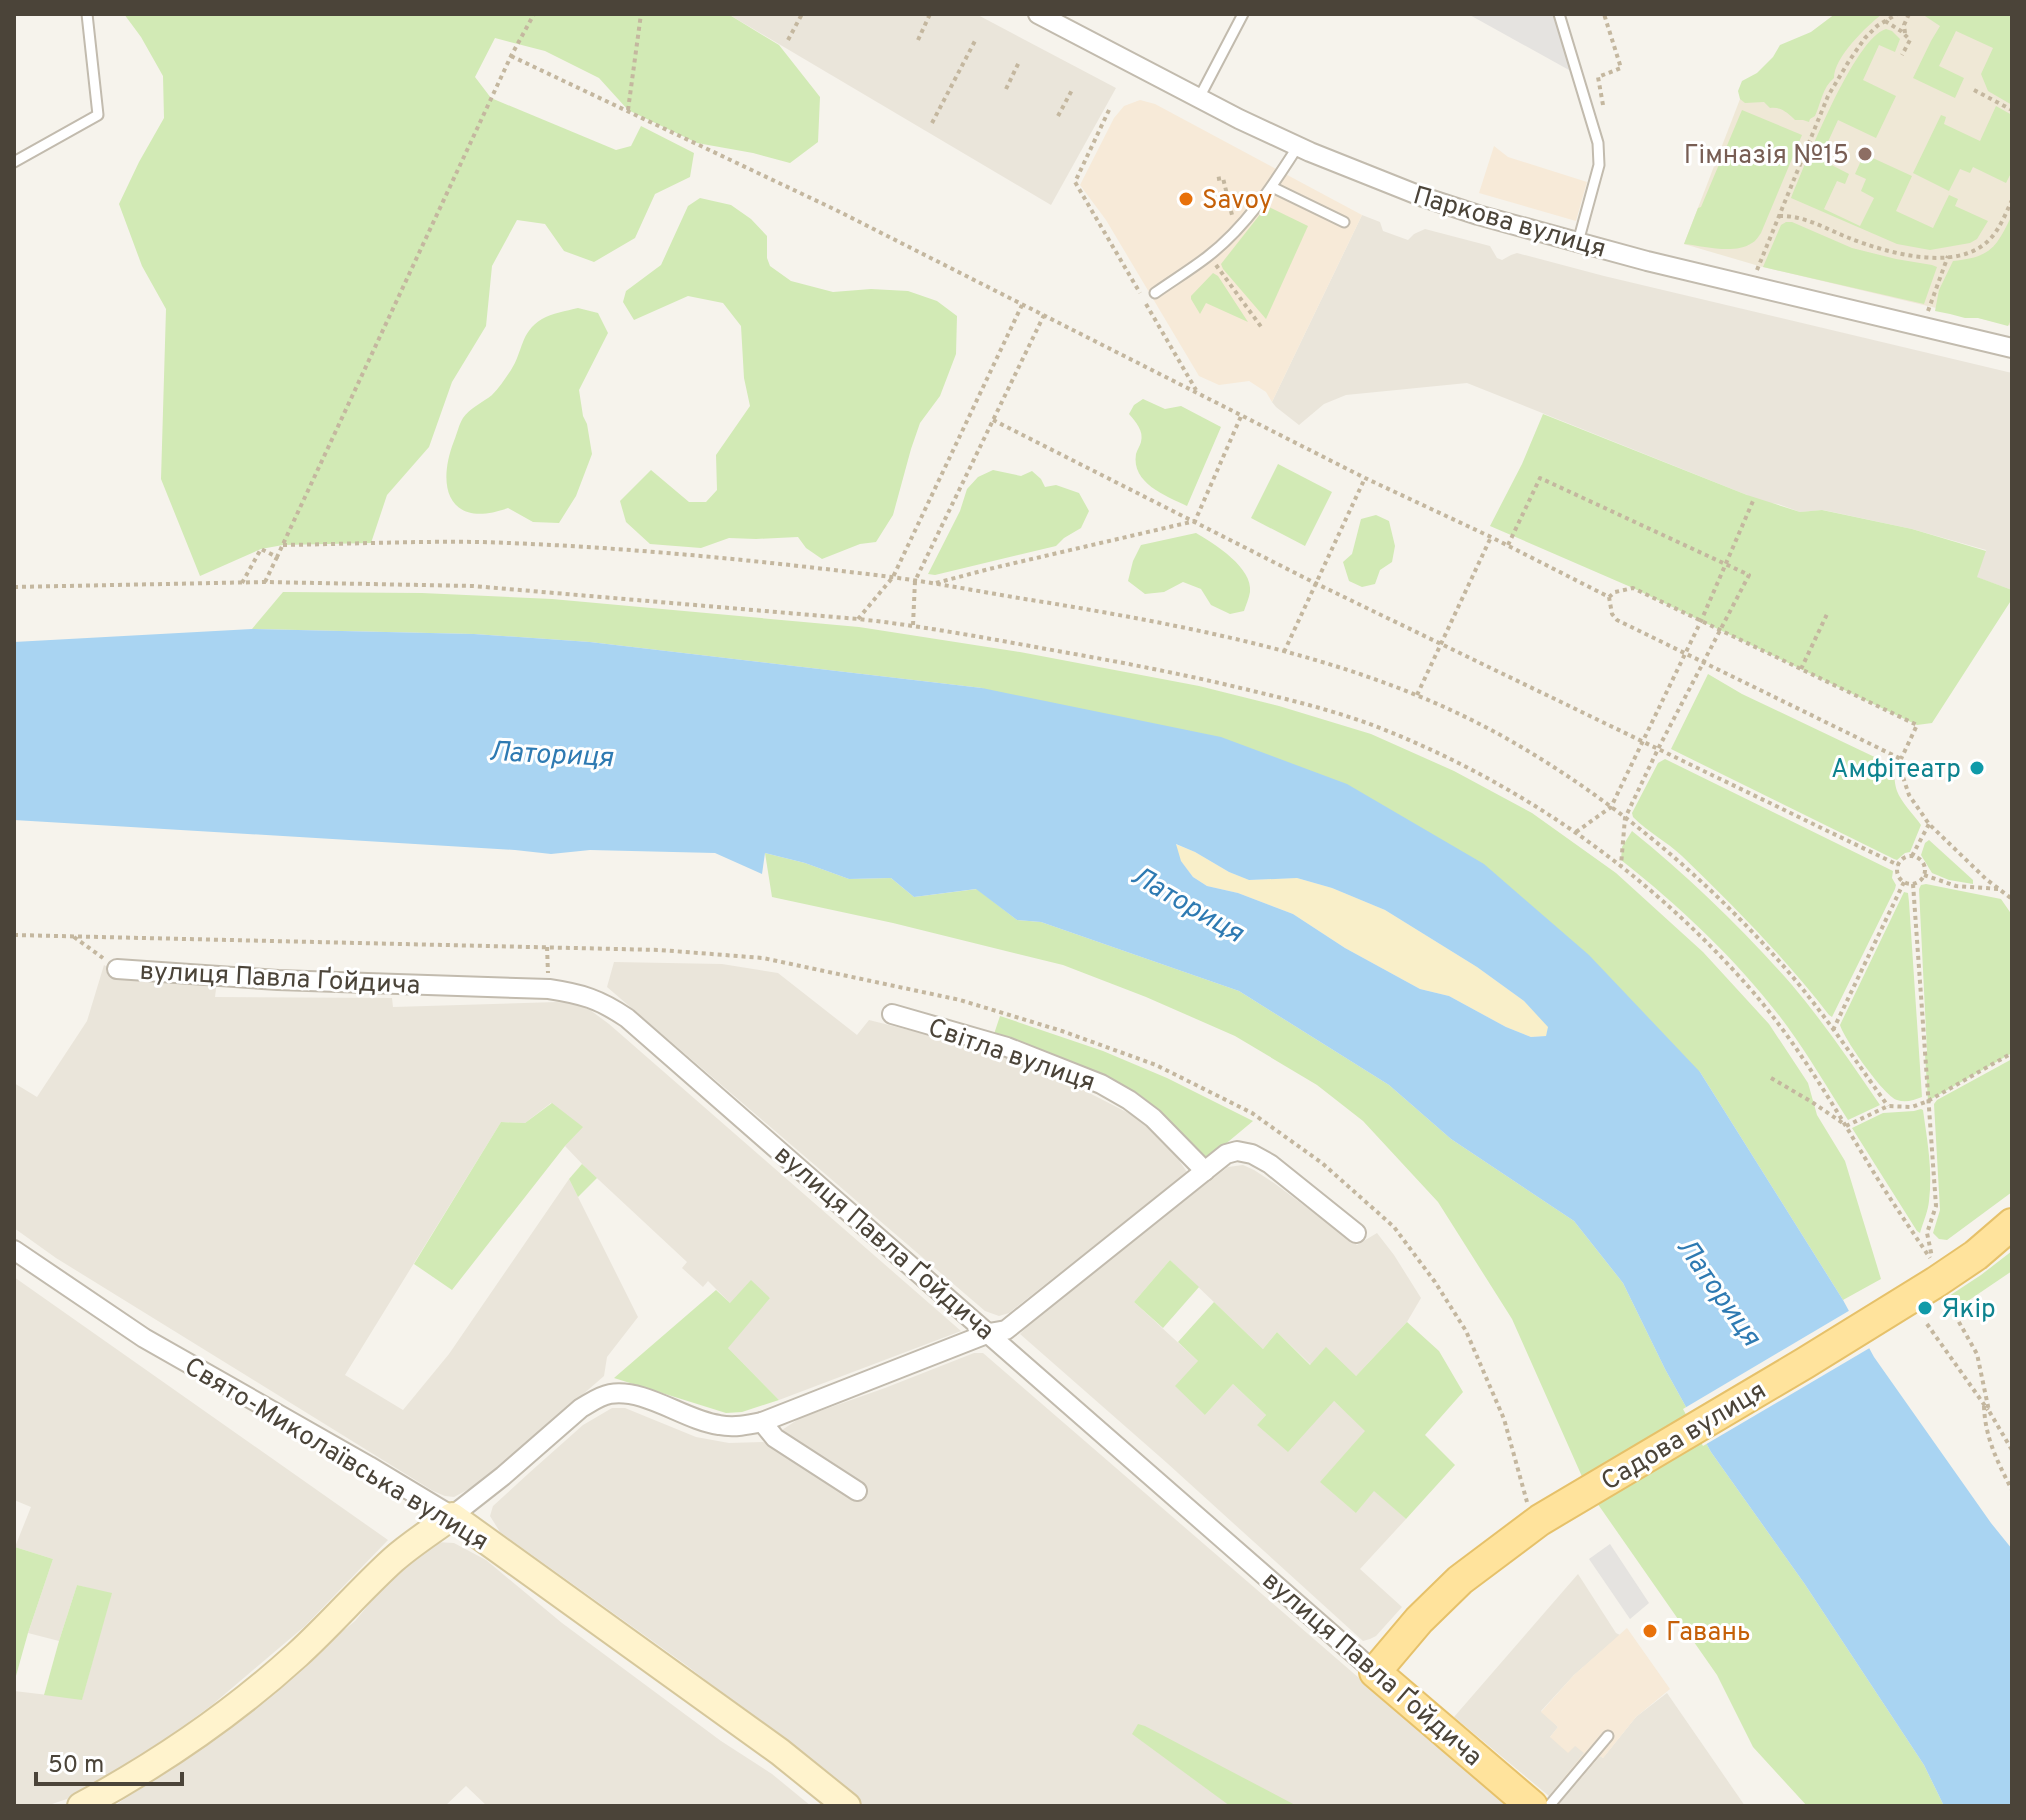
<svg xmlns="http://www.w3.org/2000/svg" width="2026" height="1820" font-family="Overpass,sans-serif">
  <rect width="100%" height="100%" fill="#f6f3ec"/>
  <g fill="#eae5da">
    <polygon points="728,14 976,14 1116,88 1051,205"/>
    <polygon points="1362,215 1380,222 1383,231 1408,240 1414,234 1425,229 1490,246 1497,258 1502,260 1511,255 1517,253 1604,276 2012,373 2012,590 1976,577 1986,550 1912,529 1823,510 1800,512 1778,504 1753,501 1747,495 1467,383 1346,395 1324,404 1299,425 1276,407 1272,402"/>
    <polygon points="614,962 722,964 778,973 857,1035 869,1020 977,1047 1056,1076 1142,1120 1172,1150 1187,1172 1009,1313 999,1316 985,1311 607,987"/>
    <polygon points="104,965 116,973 217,981 215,997 392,998 393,1007 557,1002 575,1003 590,1010 609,1024 961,1331 779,1400 727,1347 770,1297 730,1303 708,1281 703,1287 682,1268 687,1262 585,1167 565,1146 582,1127 551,1103 525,1123 501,1122 345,1375 403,1410 449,1354 569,1179 638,1317 607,1357 604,1376 482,1482 454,1497 445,1496 433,1491 56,1258 14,1228 14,1083 37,1097 87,1021"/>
    <polygon points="1243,1165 1254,1170 1274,1183 1357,1245 1377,1233 1394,1255 1421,1298 1407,1322 1356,1376 1311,1365 1277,1332 1263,1349 1170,1260 1134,1302 1198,1361 1205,1415 1233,1384 1266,1415 1257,1425 1334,1401 1366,1431 1356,1513 1374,1490 1406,1519 1360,1569 1402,1607 1376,1636 1370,1639 1363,1641 1167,1463 1020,1334 1035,1318 1165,1215 1228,1167"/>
    <polygon points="14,1277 388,1540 305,1626 212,1705 145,1754 67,1799 46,1806 14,1806 14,1691 82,1699 111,1594 77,1585 59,1641 28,1633 53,1559 15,1547 31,1507 14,1500"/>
    <polygon points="974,1353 983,1353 1507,1806 861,1806 832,1777 686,1665 500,1532 490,1516 493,1506 529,1473 583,1425 612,1408 625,1408 696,1437 729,1443 763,1442 778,1447 779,1432 800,1418 885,1388"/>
    <polygon points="436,1542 454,1543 486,1560 562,1623 721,1741 772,1774 811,1806 487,1806 466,1786 445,1806 114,1806 165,1772 288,1676 355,1621 394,1574"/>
    <polygon points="1578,1574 1616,1633 1620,1635 1574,1675 1541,1711 1558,1727 1550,1737 1575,1745 1585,1753 1549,1796 1454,1717"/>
    <polygon points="1667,1693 1745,1806 1562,1806 1559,1804 1600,1756 1603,1758 1636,1717"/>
  </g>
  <g fill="#f7ead8">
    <polygon points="1140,100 1155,104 1362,215 1272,402 1266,392 1249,381 1219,385 1199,376 1106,220 1080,185 1114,118 1124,106"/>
    <polygon points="1494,146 1508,157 1587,182 1576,221 1479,193"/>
    <polygon points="1627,1628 1670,1689 1636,1717 1603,1758 1600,1756 1559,1804 1549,1796 1584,1753 1575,1746 1568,1753 1550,1737 1558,1727 1541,1712 1574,1675"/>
  </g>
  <polygon fill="#efe8d6" points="1835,14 2012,14 2012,326 1759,266 1684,244 1747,81"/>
  <g fill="#d2eab5">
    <polygon points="124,14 728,14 779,45 820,97 818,142 790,163 753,153 697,143 628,110 599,78 545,51 495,38 475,77 491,98 616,150 631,146 641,126 694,153 690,177 655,194 635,238 594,262 564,251 545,224 517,220 492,266 486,326 452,382 429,447 387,495 371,543 283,545 261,549 200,576 161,479 166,309 142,266 119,204 139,162 164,118 163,76 141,37"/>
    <path d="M1835,14h47c-16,13 -48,43 -48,64 -12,10 -13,25 -19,38l-5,3 -1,3 -6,-2h-8c-7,-7 -15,-14 -25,-12l-6,-6 -19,1 -5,-4 -2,-8 4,-10 15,-8 16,-16 7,-12 31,-13z"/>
    <polygon points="1922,14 2012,15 2012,105 1988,91 1981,74 1993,48 1956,31 1939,66 1964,78 1955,98 1913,78 1931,41 1940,26"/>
    <path d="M1886,29l6,2 8,8 -5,13 -16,-7 -16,35 33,16 -20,42 -38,-18 -18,39 29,15 -4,10 -8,-3 -13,28 36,17 14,-28 -13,-7 5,-12 -11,-5 9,-20 48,22 -16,35 37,17 16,-33 9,4 -3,7 33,15 -11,18 -7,4 -40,7 -33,-6 -106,-46c14,-33 63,-160 95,-169z"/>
    <polygon points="1996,106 2012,115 2012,171 2006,183 1973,167 1970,173 1960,169 1949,191 1913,173 1941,115 1946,117 1944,124 1980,141"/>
    <path d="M1742,110l60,25 -41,98c-3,4 -5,8 -9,10 -18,12 -48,3 -68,1l14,-36 3,-1z"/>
    <polygon points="700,198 731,205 751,219 767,236 767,258 770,266 791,281 833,292 871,289 908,291 937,301 957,316 956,354 940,396 920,423 911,449 893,515 876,542 860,544 822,559 806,548 798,537 756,539 729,538 701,548 650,544 626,522 620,501 651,470 689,502 706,502 717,490 716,455 750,406 744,378 741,326 723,303 688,296 634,320 623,302 626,291 661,265 688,206"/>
    <polygon points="1269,207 1308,226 1266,319 1223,269 1221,264 1265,208"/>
    <path d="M2012,215v103l-4,8 -30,-8h-13l-15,-4 -15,-3 4,-21 14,-29c38,-4 43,-13 59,-46z"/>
    <polygon points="1786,222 1792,222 1852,248 1896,259 1932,265 1937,267 1924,304 1763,267 1781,225"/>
    <polygon points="1213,273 1218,276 1248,322 1206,303 1200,314 1191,299 1191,296"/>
    <path d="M578,308l20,5 10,20 -29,57 4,26 4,8 5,30 -16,42 -17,27 -26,-1 -25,-14c-57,21 -73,-18 -54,-67 3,-7 5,-17 9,-23 6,-9 20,-16 29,-23 7,-7 13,-16 19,-25 12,-18 9,-38 31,-51 10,-6 24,-8 36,-11z"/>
    <path d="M1143,399l22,10 16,-3 40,21 -34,79c-21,-10 -56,-23 -51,-52 1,-4 4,-8 5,-12 3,-11 -5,-20 -12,-28l5,-9z"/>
    <polygon points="1543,414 1747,495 1800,512 1822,510 1912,529 1986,551 1977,577 2012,590 2012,599 1932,723 1917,725 1633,588 1490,526 1522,464"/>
    <polygon points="1278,464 1332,492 1305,546 1251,518"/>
    <polygon points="993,470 1021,476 1032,471 1041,479 1045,487 1056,485 1079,493 1089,511 1081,528 1064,538 1056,546 935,575 928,574 960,511 967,489 978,477"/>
    <polygon points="1376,515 1389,521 1395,546 1392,562 1380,570 1375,584 1362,587 1349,581 1343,562 1352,554 1361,519"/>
    <path d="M1196,533c19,11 57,35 54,59 -1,6 -4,13 -6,19l-14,3 -19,-9 -10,-16 -18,-7 -19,10 -19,2 -17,-13 5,-20 8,-16z"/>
    <polygon points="283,592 422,593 552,599 859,627 1020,652 1199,686 1279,706 1371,734 1454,771 1532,813 1616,873 1703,952 1769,1024 1808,1083 1817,1115 1845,1161 1881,1279 1843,1300 1700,1072 982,688 590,642 474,634 252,629"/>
    <path d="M1708,674l34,20 141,67c16,14 9,14 14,30 4,11 17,24 24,34l-11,27 -5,1 -8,7 -3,-1 -223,-110z"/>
    <path d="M1665,759l228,112 -1,7 4,7 -1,4 -63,128 -3,-2c-44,-57 -95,-109 -147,-159 -15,-14 -34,-24 -49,-39l-1,-4 26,-50z"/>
    <path d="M1632,831c58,47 111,98 160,154 32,38 60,79 88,120l-32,15c-20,-31 -39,-64 -61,-94 -45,-61 -106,-119 -166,-166l1,-13z"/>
    <polygon points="1929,840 1973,880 1973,884 1949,880 1932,873 1921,855 1925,843"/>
    <polygon points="765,853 805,863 849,879 891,878 914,897 977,889 1017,920 1041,922 1239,991 1389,1085 1451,1139 1574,1221 1623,1283 1665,1369 1711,1452 1804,1583 1924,1765 1944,1806 1807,1806 1753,1747 1717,1675 1588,1490 1512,1319 1438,1202 1363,1121 1317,1085 1235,1036 1146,997 1063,965 893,923 772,897"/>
    <polygon points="1926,884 2001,899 2012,915 2012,1053 1928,1101 1925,1054 1927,1051 1919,889 1921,885"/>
    <path d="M1904,892l4,1 1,9 13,195c-8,3 -16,6 -25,3 -13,-4 -53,-61 -57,-75z"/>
    <polygon points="1000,1016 1103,1051 1167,1078 1253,1121 1204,1162 1133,1096 993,1037"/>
    <polygon points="2012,1059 2012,1192 1947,1240 1939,1239 1933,1233 1940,1210 1934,1104 1937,1100"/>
    <polygon points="552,1103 583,1127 565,1146 452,1290 414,1264 501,1122 525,1123"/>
    <path d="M1921,1109l2,1c4,29 10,61 6,91 -1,11 -6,21 -9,32l-3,-2 -65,-103 31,-15 31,-2z"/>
    <polygon points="582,1164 597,1178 578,1197 569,1179"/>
    <polygon points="2012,1251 2012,1271 1953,1311 1946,1298 1981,1275"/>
    <polygon points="1170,1260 1199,1287 1163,1328 1134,1302"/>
    <polygon points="751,1280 770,1298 728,1348 779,1400 742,1412 726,1413 614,1378 716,1290 730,1303"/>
    <polygon points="1214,1302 1263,1349 1277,1332 1310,1365 1326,1347 1356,1376 1407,1322 1439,1351 1463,1392 1425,1435 1455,1465 1406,1519 1374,1491 1356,1513 1320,1482 1365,1431 1334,1401 1288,1452 1257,1425 1266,1415 1233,1384 1205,1415 1175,1386 1198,1361 1178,1342"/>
    <polygon points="15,1547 53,1559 28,1633 14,1683 14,1550"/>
    <polygon points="77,1585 112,1593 82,1700 44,1695 59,1641"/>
    <polygon points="1138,1724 1145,1726 1297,1806 1230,1806 1132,1734"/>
  </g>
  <polygon fill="#f9efc9" points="1175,844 1195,852 1229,872 1249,880 1297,878 1332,888 1385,910 1477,967 1524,1001 1549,1027 1546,1036 1531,1037 1506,1027 1449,996 1420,989 1345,948 1293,914 1238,893 1207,886 1193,877 1180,860"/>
  <g fill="#e5e3e0">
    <polygon points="1468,14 1559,14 1578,75"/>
    <polygon points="1610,1544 1649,1603 1630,1619 1589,1559"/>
  </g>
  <path fill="#a9d4f2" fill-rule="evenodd" d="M252,629l222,5 116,8 392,46 239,49 126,47 137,80 105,91 111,117 143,228 31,57 117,166 21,26v257h-68l-20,-41 -120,-182 -93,-131 -46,-83 -42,-86 -49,-62 -123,-82 -62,-54 -150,-94 -198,-69 -24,-2 -41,-31 -62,8 -23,-19 -42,1 -44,-16 -40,-10 -3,21 -47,-21 -125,-3 -39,4 -36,-4 -501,-30v-178zM1176,844l19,8 34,20 20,8 48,-2 35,10 53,22 92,57 47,34 24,26 -2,9 -15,1 -25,-10 -57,-31 -29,-7 -75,-41 -52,-34 -55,-21 -31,-7 -14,-9 -12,-16z"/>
  <polygon fill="#f6f3ec" points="1852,1309 1873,1346 1703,1446 1683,1409"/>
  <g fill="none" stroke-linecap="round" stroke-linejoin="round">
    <g stroke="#c2bbae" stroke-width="13">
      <g id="lane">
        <polyline points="1559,14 1598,143 1599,165 1578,242"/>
        <polyline points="1199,98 1243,14"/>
        <polyline points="14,162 98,115 87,14"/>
        <polyline points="1272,187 1344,222"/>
        <path d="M1155,293c17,-12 35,-23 52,-36 38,-29 65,-70 91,-111"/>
        <polyline points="1549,1806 1608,1736"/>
      </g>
    </g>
    <g stroke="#c2bbae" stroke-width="22">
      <g id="street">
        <polyline points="1038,14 1239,119 1310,152 1423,197 1478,215 1647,261 2012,348"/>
        <path d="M117,969l161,11 271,9c33,5 50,10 78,29l748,654"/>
        <polyline points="892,1014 1007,1047 1101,1084 1129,1100 1153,1118 1205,1171"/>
        <path d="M14,1250l130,88 225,128 83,50 51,-40 78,-68c9,-5 18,-12 29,-14 35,-6 74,26 109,31 15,3 29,0 43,-3l227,-89 17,-3 220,-176 11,-3 15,3 18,10 86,69"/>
        <polyline points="762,1422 775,1438 857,1491"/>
      </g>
    </g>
    <g stroke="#d6c79b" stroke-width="30">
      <path id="secondary" d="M81,1806c76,-41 151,-92 216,-151 33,-30 63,-65 96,-95 18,-16 39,-29 59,-44l328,236 67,54"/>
    </g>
    <g stroke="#e6c16a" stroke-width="34">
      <polyline id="primary" points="1532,1806 1375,1672 1419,1620 1460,1580 1540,1520 1805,1363 1936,1282 1976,1255 2012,1224"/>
    </g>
    <g stroke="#c4b79f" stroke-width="4" stroke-dasharray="4 4" stroke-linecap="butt">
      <polyline points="1806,14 1806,16"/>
      <polyline points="1885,21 1901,31 1910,40 1902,55"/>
      <polyline points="1905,33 1904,25 1909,14"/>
      <polyline points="788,40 802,14"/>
      <polyline points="918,40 930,14"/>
      <polyline points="511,56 836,210 1365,478 1491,537 1609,597 1612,614 1617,620 1901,759 1903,777 1909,795 1929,824 1986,879 2012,899"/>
      <polyline points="1006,89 1019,62"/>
      <polyline points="1974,90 2012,110"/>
      <polyline points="1603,105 1598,77 1621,68 1604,14"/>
      <polyline points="628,110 641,14"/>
      <polyline points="1109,110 1075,182 1140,293"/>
      <polyline points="1058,116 1072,90"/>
      <polyline points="932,123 976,39"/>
      <polyline points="1217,179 1223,178 1232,215"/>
      <path d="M1779,216c25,-1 47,13 70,22 38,15 110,36 142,0 9,-10 15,-25 21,-38"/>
      <polyline points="1216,265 1262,328"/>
      <polyline points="1757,270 1828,96 1849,61 1865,38 1877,26 1897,14"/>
      <polyline points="1146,304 1196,390"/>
      <polyline points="1928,311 1948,256"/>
      <polyline points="993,420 1315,583 1898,865"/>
      <path d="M283,545c66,-1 132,-4 197,-3 136,4 276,18 411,35 53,7 106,18 159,26 154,26 316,57 454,134 106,60 202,140 282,232 37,43 69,91 102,137"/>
      <polyline points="1508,545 1540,478 1749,575 1658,749 1625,818 1621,865"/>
      <polyline points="265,582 277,557"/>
      <polyline points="242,583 261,549 277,557 511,56 534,14"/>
      <polyline points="936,583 989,569 1195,521 1242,414"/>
      <path d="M14,587l251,-5 208,4 385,33c75,8 148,23 222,36 61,11 121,23 181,38 38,9 77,19 114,33 142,55 270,144 371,258 47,53 83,114 119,174 20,34 43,67 65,100"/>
      <polyline points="1609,597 1615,592 1633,588 1917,725 1901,759"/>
      <polyline points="858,619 893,577 1022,305"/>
      <polyline points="913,625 915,581 1044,315"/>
      <polyline points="1284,652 1365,478"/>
      <polyline points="1801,669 1828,612"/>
      <polyline points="1417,695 1491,537"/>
      <polyline points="1576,832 1611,807 1701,621 1753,501"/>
      <polyline points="1912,856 1929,824"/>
      <circle cx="1911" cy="870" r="14"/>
      <polyline points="1924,875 1956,886 1999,889"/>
      <polyline points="1913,884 1936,1206 1927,1233 1932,1257"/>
      <polyline points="14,935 660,950 763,958 960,1000 1062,1031 1156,1065 1252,1113 1322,1163 1394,1227 1435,1282 1466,1331 1504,1419 1527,1502"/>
      <polyline points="74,937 103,958"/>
      <polyline points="547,947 548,973"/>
      <polyline points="1833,1030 1904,882"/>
      <polyline points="1771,1078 1812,1102 1844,1124"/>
      <polyline points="1846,1126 1888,1106 1912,1107 1928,1101 2012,1053"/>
      <polyline points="1947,1301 1977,1354 1989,1411 2012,1450"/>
      <polyline points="1927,1324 1988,1410"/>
      <path d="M1984,1406c1,32 14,57 28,84"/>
    </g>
    <use href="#lane" stroke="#fff" stroke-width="9"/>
    <use href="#street" stroke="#fff" stroke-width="18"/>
    <use href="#secondary" stroke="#fff3cd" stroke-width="26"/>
    <use href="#primary" stroke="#ffe39c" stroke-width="30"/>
  </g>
  <circle fill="#8d6e63" stroke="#fff" stroke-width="3" cx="1865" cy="154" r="8"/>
  <g fill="#e8710a" stroke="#fff" stroke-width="3">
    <circle cx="1186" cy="199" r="8"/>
    <circle cx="1650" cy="1631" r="8"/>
  </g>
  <g fill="#0f9aa8" stroke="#fff" stroke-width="3">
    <circle cx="1977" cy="768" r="8"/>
    <circle cx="1925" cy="1308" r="8"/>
  </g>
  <g text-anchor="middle" stroke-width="6" stroke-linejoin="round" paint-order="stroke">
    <g font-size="26" fill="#785e54" stroke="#fff" text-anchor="end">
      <text x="1849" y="163">Гімназія №15</text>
    </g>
    <g font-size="26" fill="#c56008" stroke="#fff" text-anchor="start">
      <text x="1202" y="208">Savoy</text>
      <text x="1666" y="1640">Гавань</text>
    </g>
    <g font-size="26" fill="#4b4439" stroke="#fff">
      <text transform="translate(1510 221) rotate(16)" y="9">Паркова вулиця</text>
      <text transform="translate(280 977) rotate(3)" y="9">вулиця Павла Ґойдича</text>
      <text transform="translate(1012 1054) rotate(19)" y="9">Світла вулиця</text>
      <text transform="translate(885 1242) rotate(41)" y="9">вулиця Павла Ґойдича</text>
      <text transform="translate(1683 1435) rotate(-31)" y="9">Садова вулиця</text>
      <text transform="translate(337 1453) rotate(31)" y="9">Свято-Миколаївська вулиця</text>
      <text transform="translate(1373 1668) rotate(41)" y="9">вулиця Павла Ґойдича</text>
    </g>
    <g font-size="26" fill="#0d838f" stroke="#fff" text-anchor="end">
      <text x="1961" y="777">Амфітеатр</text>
      <text x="1941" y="1317" text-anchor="start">Якір</text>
    </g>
    <g font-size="28" font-style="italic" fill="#2e7ab2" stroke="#fff">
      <text transform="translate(551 753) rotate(3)" y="10">Латориця</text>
      <text transform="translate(1188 903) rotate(30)" y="10">Латориця</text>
      <text transform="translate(1720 1291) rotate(55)" y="10">Латориця</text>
    </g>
  </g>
  <rect width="2026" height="1820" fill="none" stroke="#4b4439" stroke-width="32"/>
  <path d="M36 1772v12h146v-12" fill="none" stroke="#4b4439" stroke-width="4"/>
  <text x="48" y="1772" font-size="24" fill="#4b4439" stroke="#ffffff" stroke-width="6" paint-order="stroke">50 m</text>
</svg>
